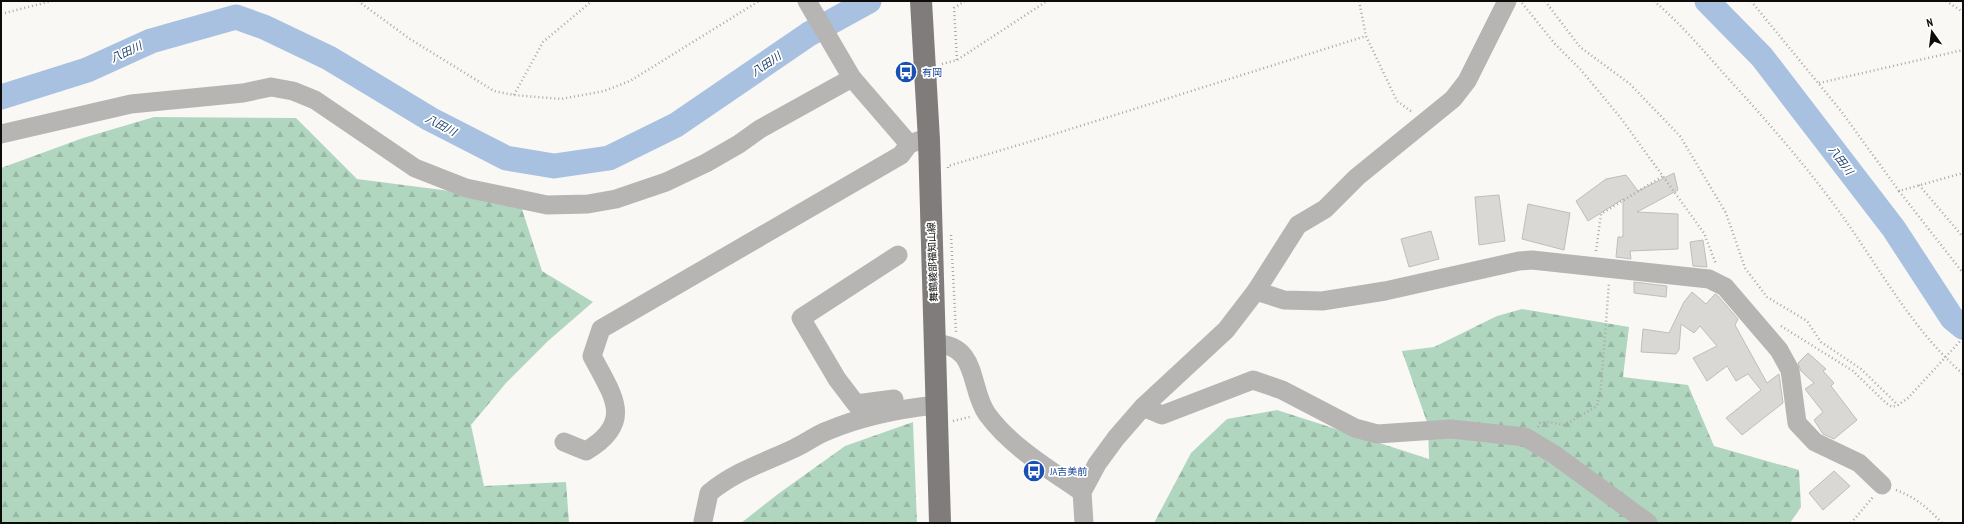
<svg xmlns="http://www.w3.org/2000/svg" width="1964" height="524" font-family="'PT Sans Narrow','Noto Sans JP',sans-serif">
  <defs>
    <pattern id="forest-firs" width="22" height="20" patternUnits="userSpaceOnUse"><rect width="22" height="20" fill="#b1d6bf"/><path d="M5 1l3.5 6h-7zM16 11l3.5 6h-7z" fill="#97b6a3"/></pattern>
  </defs>
  <rect width="100%" height="100%" fill="#faf8f5"/>
  <g fill="url(#forest-firs)">
    <polygon points="154,117 296,118 357,179 519,200 542,271 593,302 548,341 506,383 471,425 484,486 566,482 569,523 1,523 1,168 83,138"/>
    <polygon points="1522,309 1629,327 1623,377 1688,385 1714,446 1799,470 1801,507 1790,523 1154,523 1191,453 1227,419 1277,410 1429,459 1428,425 1402,351 1434,347 1497,316"/>
    <polygon points="913,422 917,523 741,523 778,494 845,446"/>
  </g>
  <g fill="none" stroke-linecap="round" stroke-linejoin="round">
    <g stroke="#a8c1e0" stroke-width="25">
      <polyline points="1707,1 1762,57 1894,229 1952,318 1963,327"/>
      <polyline points="1,97 87,70 151,41 236,17 264,27 329,58 430,119 506,158 554,166 609,158 676,125 809,34 869,1"/>
    </g>
  </g>
  <g fill="#dad8d5" stroke="#bfbeba">
    <polygon points="1674,173 1678,190 1637,212 1678,214 1678,249 1630,251 1631,259 1616,257 1618,237 1623,237 1623,199 1588,221 1576,201 1606,179 1626,175 1638,191"/>
    <polygon points="1499,195 1505,241 1479,245 1475,197"/>
    <polygon points="1528,204 1570,213 1564,250 1522,239"/>
    <polygon points="1431,231 1439,259 1409,267 1401,239"/>
    <polygon points="1703,240 1707,267 1693,266 1690,242"/>
    <polygon points="1634,282 1667,286 1666,297 1634,293"/>
    <polygon points="1692,292 1706,304 1715,294 1718,296 1738,319 1735,325 1767,383 1779,374 1783,403 1742,435 1726,418 1761,390 1748,374 1736,381 1727,366 1707,381 1693,358 1717,346 1700,326 1694,333 1681,324 1679,350 1676,354 1641,352 1643,329 1669,333 1684,302"/>
    <polygon points="1808,353 1826,369 1823,371 1834,383 1831,386 1857,420 1834,439 1823,434 1814,420 1823,412 1805,389 1814,383 1801,371 1798,363"/>
    <polygon points="1834,471 1850,486 1823,510 1809,493"/>
  </g>
  <g fill="none" stroke-linecap="round" stroke-linejoin="round">
    <g stroke="#a9a8a5" stroke-width="2.5" stroke-dasharray="1 3" stroke-linecap="butt">
      <polyline points="358,1 410,39 494,91 514,95 561,99 604,91 630,81 759,1"/>
      <polyline points="1359,1 1366,36"/>
      <polyline points="1545,1 1580,47 1630,84 1680,136 1726,213 1745,268 1767,297 1807,321 1821,342 1861,369 1898,405"/>
      <path d="M1654,1c26,22 48,48 71,74 43,47 86,96 123,149 36,52 67,108 115,150"/>
      <polyline points="1751,1 1841,111 1899,191 1963,173"/>
      <polyline points="1946,1 1963,12"/>
      <polyline points="1522,3 1555,44 1581,70 1620,117 1704,233 1716,264"/>
      <polyline points="1,14 52,1"/>
      <polyline points="957,60 954,8 965,1"/>
      <polyline points="942,64 957,60 1047,1"/>
      <polyline points="1819,83 1963,50"/>
      <polyline points="514,95 543,42 592,1"/>
      <polyline points="948,168 948,166 1042,138 1366,36 1397,101 1412,112"/>
      <polyline points="1919,185 1963,237"/>
      <polyline points="1899,191 1963,273"/>
      <polyline points="951,235 956,332"/>
      <polyline points="1596,251 1601,214 1663,176"/>
      <polyline points="1781,326 1853,371 1886,403 1892,407 1898,405 1908,398 1963,338"/>
      <polyline points="953,421 970,417"/>
      <polyline points="1538,427 1540,423 1549,422 1565,425 1597,406 1601,387 1609,283"/>
      <path d="M1896,490c19,7 32,18 46,33"/>
      <polyline points="1851,523 1873,497"/>
    </g>
    <g stroke="#b6b5b4" stroke-width="19">
      <polyline points="807,1 852,78 909,144 921,140"/>
      <polyline points="1,134 131,104 243,93 271,87 293,91 315,100 415,168 466,188 547,205 588,204 616,199 666,182 706,163 739,144 760,129 852,78"/>
      <polyline points="1256,291 1284,300 1322,301 1385,291 1519,261 1532,260 1709,279 1725,287 1779,350 1790,370 1797,423 1815,442 1859,463 1882,485"/>
      <path d="M935,344c44,0 34,45 52,70 24,33 62,55 95,78"/>
      <polyline points="894,399 856,404 837,379 801,318 898,255"/>
      <polyline points="1143,407 1162,415 1253,380 1282,390 1355,428 1377,434 1451,429 1525,437 1555,455 1648,523"/>
      <path d="M564,442l22,9c49,-29 27,-55 6,-95l9,-27 300,-174 8,-11"/>
      <path d="M703,521l6,-28c28,-23 55,-30 86,-45 11,-5 21,-13 32,-17 35,-15 71,-22 109,-26"/>
      <polyline points="1084,523 1082,492 1097,464 1116,438 1143,407 1226,330 1256,291 1298,225 1325,209 1357,177 1453,99 1467,81 1507,1"/>
    </g>
    <polyline stroke="#7f7c7b" stroke-width="22" points="921,1 929,140 940,523"/>
  </g>
  <defs>
    <g id="bus-disc" transform="scale(1.15)"><circle r="9.5" fill="#1a4fb4" stroke="#fff"/><path d="M-5-6H5V4H4V6H2V4H-2V6H-4V4H-5ZM-3.5-4V0h7V-4ZM-3.5 1.2v1.5H-2V1.2ZM2 1.2v1.5H3.5V1.2Z" fill="#fff"/></g>
  </defs>
  <g fill-rule="evenodd">
    <use href="#bus-disc" x="906" y="72"/>
    <use href="#bus-disc" x="1034" y="471"/>
  </g>
  <g text-anchor="middle" stroke-width="3.5" stroke-linejoin="round" paint-order="stroke">
    <g font-size="10" fill="#164399" stroke="#fff" text-anchor="start">
      <text x="922" y="76">有岡</text>
      <text x="1050" y="475">JA吉美前</text>
    </g>
    <g font-size="10" fill="#0d0c0b" stroke="#fff">
      <text transform="translate(932 262) rotate(-92)" y="4">舞鶴綾部福知山線</text>
    </g>
    <g font-size="11" font-style="italic" fill="#13365f" stroke="#fff">
      <text transform="translate(126 52) rotate(-25)" y="4">八田川</text>
      <text transform="translate(766 64) rotate(-34)" y="4">八田川</text>
      <text transform="translate(441 125) rotate(28)" y="4">八田川</text>
      <text transform="translate(1841 160) rotate(53)" y="4">八田川</text>
    </g>
  </g>
  <rect width="1964" height="524" fill="none" stroke="#0d0c0b" stroke-width="4"/>
  <g transform="translate(1932 32) rotate(346)" stroke="#ffffff" stroke-width="3" paint-order="stroke">
  <path d="M0-3L7 15L0 10L-7 15Z" fill="#0d0c0b"/>
  <text y="-6" font-size="11" font-weight="bold" text-anchor="middle" fill="#0d0c0b">N</text>
  </g>
</svg>
